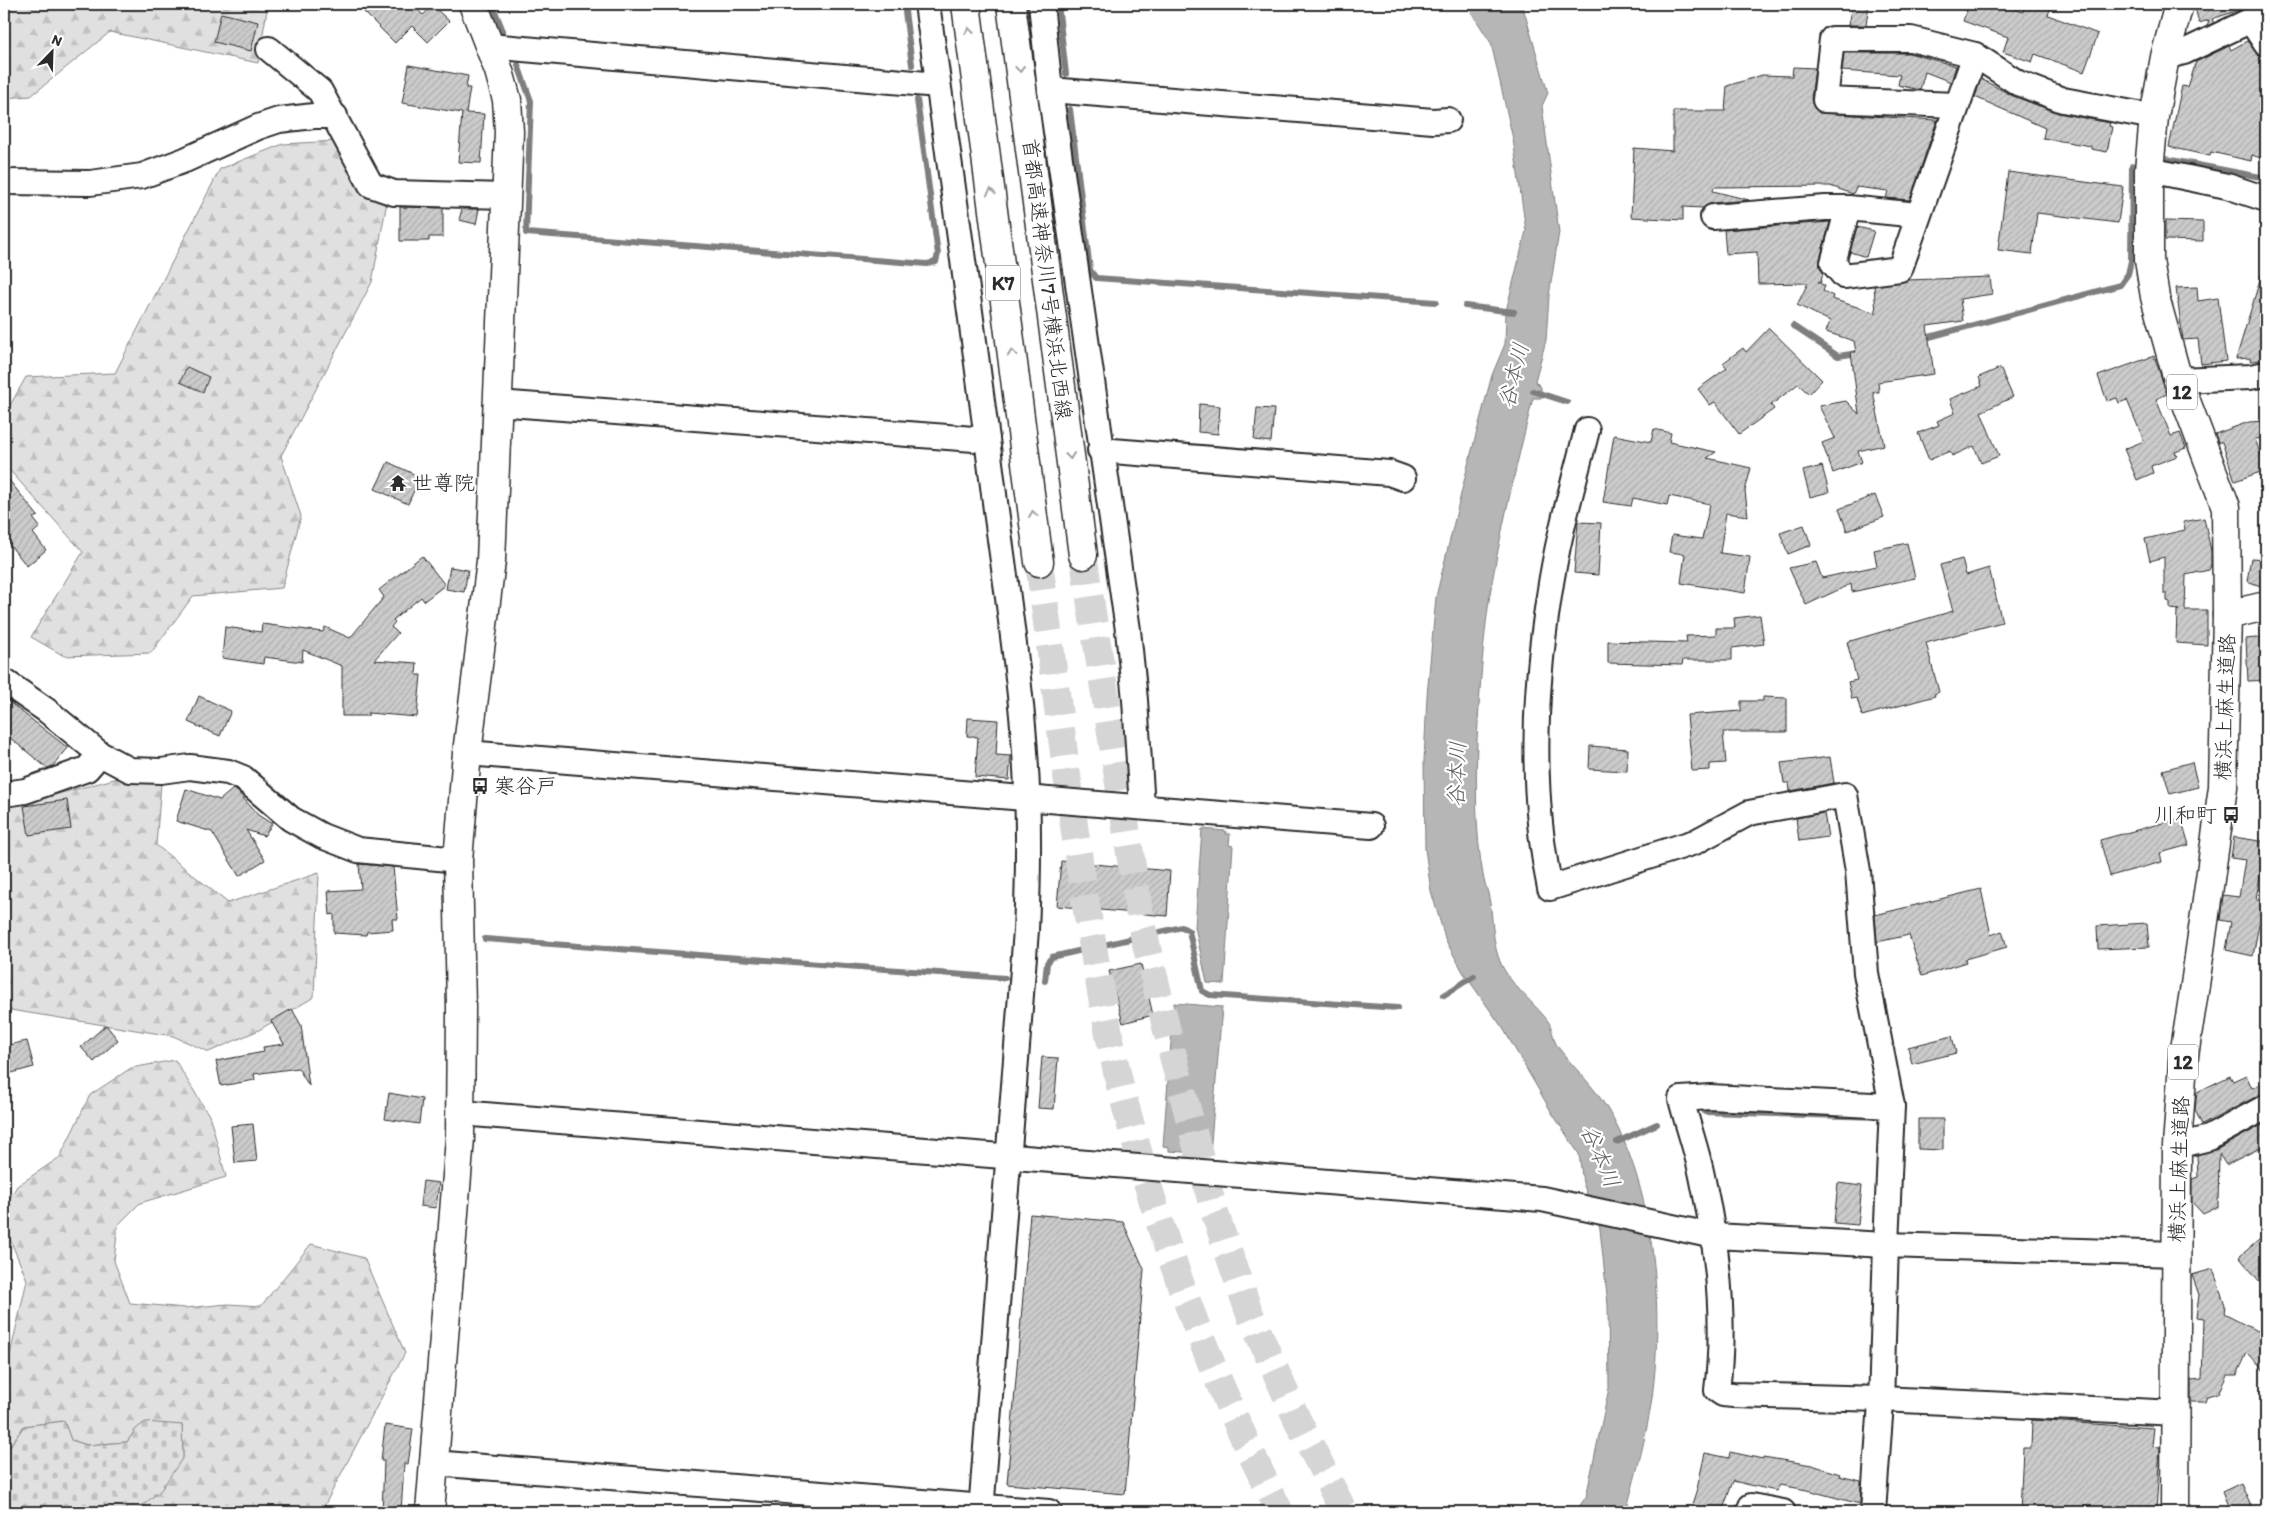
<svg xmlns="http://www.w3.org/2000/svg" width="2270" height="1516" font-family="Itim,'Klee One',sans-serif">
  <defs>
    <pattern id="forest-firs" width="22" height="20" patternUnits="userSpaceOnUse" patternTransform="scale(1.25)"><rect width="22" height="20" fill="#e0e0e0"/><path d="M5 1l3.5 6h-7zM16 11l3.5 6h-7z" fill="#c0c0c0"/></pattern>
    <pattern id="cemetery-stones" width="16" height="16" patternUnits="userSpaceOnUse" patternTransform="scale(1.25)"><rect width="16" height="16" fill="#e0e0e0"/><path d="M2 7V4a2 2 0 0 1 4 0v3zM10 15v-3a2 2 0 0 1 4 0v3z" fill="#c0c0c0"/></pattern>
    <pattern id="building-hatch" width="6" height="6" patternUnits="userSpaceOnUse" patternTransform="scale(1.25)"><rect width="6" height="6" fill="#cbcbcb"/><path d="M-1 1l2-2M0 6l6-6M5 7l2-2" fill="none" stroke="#aeaeae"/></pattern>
  </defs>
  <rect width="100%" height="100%" fill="#fff"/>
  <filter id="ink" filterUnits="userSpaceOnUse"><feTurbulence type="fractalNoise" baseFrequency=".02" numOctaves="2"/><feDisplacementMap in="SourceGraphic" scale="10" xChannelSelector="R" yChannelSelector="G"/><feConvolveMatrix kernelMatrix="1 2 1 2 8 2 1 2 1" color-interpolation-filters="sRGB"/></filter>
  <g filter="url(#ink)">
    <g fill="url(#forest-firs)" stroke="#868686">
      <polygon points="4,4 268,4 258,63 110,32 31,96 4,98"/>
      <polygon points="354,140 390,186 372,282 281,456 301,516 282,588 193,596 151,653 64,656 31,637 83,552 4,464 4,416 26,377 115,373 220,169 283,144"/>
      <polygon points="122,777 161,783 156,845 228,903 319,873 314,997 259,1030 209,1052 173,1036 4,1009 4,808"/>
      <polygon points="175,1060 210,1117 226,1177 140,1203 118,1225 114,1261 130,1303 185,1308 228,1304 261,1306 311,1244 364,1258 405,1353 321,1512 135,1512 183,1457 182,1425 136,1429 127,1442 87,1445 71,1440 63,1421 24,1426 4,1455 4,1381 27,1280 4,1225 4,1208 17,1186 60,1157 90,1095 131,1068"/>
    </g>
    <polygon fill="url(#cemetery-stones)" stroke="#868686" points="64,1421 71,1440 87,1445 127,1442 136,1429 145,1422 182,1425 183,1457 161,1490 135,1512 6,1512 4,1507 4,1455 24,1426"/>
    <g fill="#b6b6b6" stroke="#7e7e7e">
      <path d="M1469,4h53l26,89 -6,13 17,126 -10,64 -3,44 -11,41 6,6v11h-8c-15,61 -30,122 -41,184 -9,52 -12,105 -15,158 -1,45 -2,91 6,135 1,8 5,15 6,23 4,18 3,39 9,58 8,26 34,44 50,65 5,7 4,18 10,26 14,19 32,35 45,55 49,74 60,191 51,278 -4,45 -17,89 -28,132h-51l11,-15 23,-109 -1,-83 -8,-76 -17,-46 -4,-29 -27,-41 -48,-83 -41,-58 -17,-31 -15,-50 -6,-42 -1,-88 3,-65 9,-99 32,-132 24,-90 13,-31 1,-33 20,-80 -13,-92 -22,-96 -20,-31z"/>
      <polygon points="1202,829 1226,831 1226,834 1230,834 1229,845 1233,846 1224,984 1207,983 1195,927"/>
      <polygon points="1174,1003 1222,1007 1210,1154 1169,1151 1169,1147 1163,1146"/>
    </g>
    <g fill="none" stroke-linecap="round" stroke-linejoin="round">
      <g stroke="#7e7e7e" stroke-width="6">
        <polyline points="492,4 503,31"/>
        <polyline points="904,4 912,65"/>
        <polyline points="1058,4 1066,74"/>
        <polyline points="518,65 531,101 526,233 927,264 936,262 938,254 917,100"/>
        <polyline points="1070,109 1090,270 1096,278 1436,302"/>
        <polyline points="2157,161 2166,159 2266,178"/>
        <polyline points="1465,306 1514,312"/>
        <polyline points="1793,326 1838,356 1858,353"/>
        <polyline points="1922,339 2120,285 2128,274 2131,261 2132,166 2142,164"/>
        <polyline points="1533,391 1567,402"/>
        <polyline points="485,939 1005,978"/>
        <polyline points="1045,981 1047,963 1052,957 1182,927 1189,931 1202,991 1210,995 1398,1008"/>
        <polyline points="1444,995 1474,976"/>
        <polyline points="1705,1112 1883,1117"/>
        <polyline points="1617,1142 1657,1124"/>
      </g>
    </g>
    <g fill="url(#building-hatch)" stroke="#2b2b2b">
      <polygon points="356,4 412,4 423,15 433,6 449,21 428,42 412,26 395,43"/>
      <polygon points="1852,4 1869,4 1866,25 1848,25"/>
      <polygon points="1969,4 2002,4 2023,12 2025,4 2052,4 2048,15 2098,34 2084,72 2035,54 2032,62 2003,52 2008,37 1963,21"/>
      <polygon points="2194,4 2247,4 2248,7 2212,19 2214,23 2207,26 2209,20 2199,23"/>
      <polygon points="221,13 258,22 251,51 214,42"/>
      <polygon points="2247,41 2266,65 2266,160 2252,155 2251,161 2211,152 2210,156 2169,147 2182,86 2188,87 2196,62 2229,46 2231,50"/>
      <polygon points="1844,53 1909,53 1956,66 1951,82 1925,72 1920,90 1898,85 1900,75 1842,71"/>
      <polygon points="409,65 468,76 466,88 470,88 466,113 484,114 481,163 458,162 462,113 402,103"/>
      <polygon points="1793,67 1815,68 1811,99 1813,106 1819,113 1937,120 1910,200 1886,198 1888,191 1856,187 1853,194 1830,186 1714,187 1713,191 1749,200 1712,203 1703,208 1683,207 1683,220 1631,217 1634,148 1673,151 1673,111 1725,111 1727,86 1762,75 1792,76"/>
      <polygon points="1981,79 2013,96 2058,113 2110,123 2109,126 2112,127 2107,152 2091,149 2091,146 2043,138 2045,128 1975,97"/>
      <polygon points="2008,172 2123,187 2118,223 2037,213 2032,254 1998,250"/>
      <polygon points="400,207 443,208 443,237 429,237 429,241 400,241"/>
      <polygon points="462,209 479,209 476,224 459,220"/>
      <polygon points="2165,221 2203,222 2203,241 2165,240"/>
      <polygon points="1830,222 1820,259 1820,266 1823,272 1821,282 1818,282 1825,286 1823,291 1833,296 1832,299 1876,313 1874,286 1907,280 1990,277 1992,294 1960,299 1963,321 1927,326 1934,374 1878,382 1879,392 1873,392 1884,445 1858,451 1862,462 1833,473 1822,443 1835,438 1819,406 1846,401 1859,414 1851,352 1856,352 1854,341 1826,332 1830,321 1797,305 1808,283 1758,284 1757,252 1726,254 1724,230"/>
      <polygon points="1857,227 1874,231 1866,257 1850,252"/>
      <polygon points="2262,273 2266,274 2266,360 2250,361 2250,358 2236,359"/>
      <polygon points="2197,287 2198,301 2218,298 2226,361 2201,364 2198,339 2183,340 2176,288"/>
      <polygon points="1769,328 1822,380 1809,394 1798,384 1771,405 1774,409 1739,434 1715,402 1710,405 1698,389 1727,368 1723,363 1743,348 1746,352"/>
      <polygon points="2154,356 2167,394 2156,399 2171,436 2180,433 2186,448 2175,452 2177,456 2151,466 2153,473 2137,480 2124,449 2144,441 2127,400 2119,403 2117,398 2107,401 2098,376"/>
      <polygon points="187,367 209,377 203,392 180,382"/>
      <polygon points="2000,368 2013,397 1981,412 1999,456 1981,463 1974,446 1952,456 1950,451 1929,460 1918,433 1939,425 1937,421 1955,413 1950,399 1982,386 1979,377"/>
      <polygon points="1199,404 1220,406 1218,434 1198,432"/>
      <polygon points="1257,408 1274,409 1271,442 1254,440"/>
      <polygon points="2266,421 2266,438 2255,439 2266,470 2235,481 2222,442 2218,442 2215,434 2249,422"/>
      <polygon points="1654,429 1671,433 1669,442 1716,452 1707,458 1751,468 1745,491 1748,516 1726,513 1720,553 1750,557 1745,593 1681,583 1685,554 1669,552 1672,535 1702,539 1710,504 1669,496 1667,505 1633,498 1631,506 1603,502 1614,435 1651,442"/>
      <polygon points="388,462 420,477 408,504 375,489"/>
      <polygon points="1822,466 1829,492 1810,497 1803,471"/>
      <polygon points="4,474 38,516 33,518 40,527 33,533 46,550 27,566 4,538"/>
      <polygon points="1875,495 1884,517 1847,531 1839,509"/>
      <polygon points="2204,518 2211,551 2211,565 2209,570 2186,575 2185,610 2207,610 2207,645 2176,643 2177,610 2179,610 2170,609 2170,602 2167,601 2167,594 2164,594 2164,557 2150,561 2145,539 2185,530 2183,522"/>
      <polygon points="1578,522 1601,523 1598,575 1574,573"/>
      <polygon points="1804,525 1811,545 1788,554 1780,533"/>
      <polygon points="1907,543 1915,578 1852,592 1851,584 1806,605 1789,568 1816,562 1822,578 1877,566 1874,550"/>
      <polygon points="422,556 445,585 424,601 421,597 393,620 395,622 391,627 398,633 374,660 417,663 416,675 421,675 417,717 368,713 368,716 342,716 342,666 303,650 302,662 264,657 263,664 222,658 225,627 261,632 262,624 323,632 325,627 350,638 384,597 379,590"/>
      <polygon points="2251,558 2266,559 2266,588 2247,581"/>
      <polygon points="1962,559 1966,575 1989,568 2002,622 1926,643 1939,692 1934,694 1935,696 1862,716 1857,698 1852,699 1848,682 1857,680 1847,642 1953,611 1940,565"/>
      <polygon points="450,567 468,570 464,592 446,589"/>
      <polygon points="1760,615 1764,644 1732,648 1732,660 1683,660 1682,665 1608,663 1608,641 1687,643 1686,636 1716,635 1716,628 1735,628 1734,618"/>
      <polygon points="2266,637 2266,680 2248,681 2246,639"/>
      <polygon points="199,696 231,711 220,736 188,722"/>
      <polygon points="1763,697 1787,698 1787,732 1723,732 1726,763 1710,764 1710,770 1692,771 1687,715 1741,711 1741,701 1763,701"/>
      <polygon points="4,698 68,748 53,766 47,768 4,733"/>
      <polygon points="968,718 998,720 996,755 1011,756 1009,780 975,777 978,737 967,736"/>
      <polygon points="1590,746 1628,749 1627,771 1589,769"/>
      <polygon points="1830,757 1834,783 1790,791 1789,783 1784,783 1781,763"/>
      <polygon points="2192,762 2198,787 2170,794 2163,770"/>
      <polygon points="186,789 220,800 233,789 237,791 258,815 272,824 264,836 246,830 265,860 239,876 212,832 176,821"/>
      <polygon points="67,800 71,829 29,835 24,806"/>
      <polygon points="1824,813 1828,837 1799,841 1796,818"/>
      <polygon points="2181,818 2189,845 2160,853 2162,862 2110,876 2100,840"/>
      <polygon points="2234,837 2266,842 2256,899 2266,900 2266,926 2259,924 2253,956 2226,950 2231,922 2220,920 2223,895 2239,897 2245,860 2231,858"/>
      <polygon points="1061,861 1170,871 1167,916 1057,906"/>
      <polygon points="359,864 393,867 398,919 392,919 393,930 367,932 366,935 334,933 334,914 330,915 328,891 361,889"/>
      <polygon points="1981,889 1991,935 2002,931 2007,947 1965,959 1966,962 1922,976 1909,935 1877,942 1875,915"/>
      <polygon points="2147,923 2149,947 2098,949 2097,926"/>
      <polygon points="1141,964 1153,1015 1123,1023 1109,971"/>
      <polygon points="292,1009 301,1025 309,1086 298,1068 254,1074 255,1080 221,1086 216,1061 264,1052 263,1047 284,1044 271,1021"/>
      <polygon points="106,1025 118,1040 94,1062 81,1047"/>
      <polygon points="1952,1036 1956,1053 1912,1064 1908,1047"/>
      <polygon points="27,1041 34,1067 4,1075 4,1046"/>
      <polygon points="1042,1057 1058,1058 1054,1109 1038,1108"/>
      <polygon points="2246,1075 2252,1088 2262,1084 2266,1093 2259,1095 2202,1125 2195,1110 2197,1092 2230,1076 2233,1081"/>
      <polygon points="389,1093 422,1099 419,1124 385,1119"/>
      <polygon points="1918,1119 1943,1119 1943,1150 1918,1149"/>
      <polygon points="2266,1123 2266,1145 2226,1165 2219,1154 2218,1207 2203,1214 2192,1202 2192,1179 2198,1177 2197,1155 2216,1150"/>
      <polygon points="253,1124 257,1161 235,1163 231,1126"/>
      <polygon points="423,1181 439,1183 436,1208 420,1206"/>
      <polygon points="1838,1183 1862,1186 1858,1225 1834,1223"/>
      <polygon points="1030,1214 1123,1222 1144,1269 1125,1494 1007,1484"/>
      <polygon points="2266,1234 2266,1289 2239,1257"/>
      <polygon points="2213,1269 2225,1305 2224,1314 2257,1331 2266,1325 2266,1373 2247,1353 2237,1375 2227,1375 2218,1393 2207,1396 2205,1402 2191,1402 2191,1380 2202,1379 2204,1318 2196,1317 2199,1295 2192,1275"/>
      <polygon points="2032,1420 2154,1428 2152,1446 2160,1447 2156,1512 2020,1512 2023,1448 2031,1448"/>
      <polygon points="385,1425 413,1429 408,1464 404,1464 401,1512 382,1512 384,1461 381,1461"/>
      <polygon points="1730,1452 1763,1459 1763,1457 1812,1465 1840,1474 1839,1476 1861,1481 1860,1504 1807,1490 1780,1485 1776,1491 1733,1481 1722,1512 1692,1512 1695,1505 1692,1504 1697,1489 1705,1453 1729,1458"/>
      <polygon points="2241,1483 2254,1512 2230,1512 2222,1492"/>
    </g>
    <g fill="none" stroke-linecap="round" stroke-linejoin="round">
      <g stroke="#d5d5d5" stroke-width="28" stroke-dasharray="28 14" stroke-linecap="butt">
        <polyline points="1083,555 1141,923 1176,1068 1214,1211 1249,1312 1297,1419 1344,1512"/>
        <path d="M1039,562c23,172 42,345 79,515 5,22 12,44 18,67 35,127 84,251 144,368"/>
      </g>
      <g stroke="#2b2b2b" stroke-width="28">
        <g id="street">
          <path d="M927,4c24,168 48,337 69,506 10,75 22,152 28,228 5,63 5,128 2,192l-45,582"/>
          <polyline points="1041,4 1050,90 1128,630 1135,700 1142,807"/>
          <polyline points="2251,21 2266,44"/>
          <polyline points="489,46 938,85"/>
          <polyline points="269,49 320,91 371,185 394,193 506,196"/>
          <polyline points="2165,57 2184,52 2266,13"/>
          <polyline points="1050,90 1433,121 1448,120"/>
          <polyline points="1957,105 1825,100 1832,39 1911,39 1975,55 2018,83 2063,100 2154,117"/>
          <polyline points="2149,170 2227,186 2266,199"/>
          <polyline points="4,182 90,183 142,176 185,160 258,127 279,120 314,116 335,116"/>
          <polyline points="1848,208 1833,263 1844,276 1900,269 1975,55"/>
          <polyline points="1713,217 1825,208 1848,208 1918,215"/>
          <polyline points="2178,380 2250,377 2266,374"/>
          <polyline points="497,403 987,440"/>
          <polyline points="1100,450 1389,473 1403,478"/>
          <polyline points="4,681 46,710 100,754 130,770 161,771 190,767 228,772 243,778 291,819 322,836 358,850 458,860"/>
          <polyline points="467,753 1371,826"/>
          <polyline points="4,794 25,791 87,769 100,754"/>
          <path d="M1892,1106l-182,-9 -29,2c7,28 17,54 22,82 15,69 23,139 14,209l6,4 10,1 148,4 296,14"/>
          <path d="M460,1113l1082,86 172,37 172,9 6,-139 -26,-133 -8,-102 -13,-76 -96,18 -54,29 -145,46c-20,-95 -16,-196 -1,-292 8,-56 24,-111 38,-166"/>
          <polyline points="2177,1146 2209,1138 2266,1107"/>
          <polyline points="433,1463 1049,1512"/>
          <polyline points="1749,1512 1751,1506 1783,1512"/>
          <polyline points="1873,1512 1881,1403 1886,1245 2176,1254"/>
        </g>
      </g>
      <g stroke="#2b2b2b" stroke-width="31">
        <g id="secondary">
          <polyline points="2227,615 2266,606"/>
          <polyline points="430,1512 460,1138 461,1008 458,860 467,753 491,561 509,132 507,100 499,71 473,4"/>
        </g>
      </g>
      <g stroke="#2b2b2b" stroke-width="31">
        <polyline id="primary" points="2175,1512 2177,1146 2183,1062 2195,985 2223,787 2227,615 2226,507 2178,380 2155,297 2149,260 2149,170 2154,117 2165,57 2179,4"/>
      </g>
      <g stroke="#2b2b2b" stroke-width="31">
        <g id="highway">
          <polyline points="966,4 1039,562"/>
          <polyline points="1011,4 1083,555"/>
        </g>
      </g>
      <use href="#street" stroke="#fff" stroke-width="24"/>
      <use href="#secondary" stroke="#fff" stroke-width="28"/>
      <use href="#primary" stroke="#fff" stroke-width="28"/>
      <use href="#highway" stroke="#fff" stroke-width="28"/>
    </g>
    <defs><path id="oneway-chevron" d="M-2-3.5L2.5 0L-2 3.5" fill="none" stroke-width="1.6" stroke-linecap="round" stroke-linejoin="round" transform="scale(1.25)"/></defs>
    <g stroke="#a0a0a0">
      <use href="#oneway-chevron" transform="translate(969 31) rotate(-97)"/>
      <use href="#oneway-chevron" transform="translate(1020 69) rotate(83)"/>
      <use href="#oneway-chevron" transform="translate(991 192) rotate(-97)"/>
      <use href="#oneway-chevron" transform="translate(1012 353) rotate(-97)"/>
      <use href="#oneway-chevron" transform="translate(1070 456) rotate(83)"/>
      <use href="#oneway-chevron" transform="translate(1033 514) rotate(-97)"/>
    </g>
  </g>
  <defs>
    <g id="temple-bare" transform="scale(1.35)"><path d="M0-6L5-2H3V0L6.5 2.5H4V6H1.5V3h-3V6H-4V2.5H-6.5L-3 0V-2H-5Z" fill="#2b2b2b" stroke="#fff" stroke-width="2.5" paint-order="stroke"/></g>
    <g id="bus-bare" transform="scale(1.35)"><path d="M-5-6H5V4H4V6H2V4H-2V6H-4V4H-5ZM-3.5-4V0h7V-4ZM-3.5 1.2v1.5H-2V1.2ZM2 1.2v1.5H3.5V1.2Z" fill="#2b2b2b" stroke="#fff" stroke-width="2.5" paint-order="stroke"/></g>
  </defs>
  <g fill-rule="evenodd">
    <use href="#temple-bare" x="398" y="483"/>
    <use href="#bus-bare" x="480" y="786"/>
    <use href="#bus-bare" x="2231" y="815"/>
  </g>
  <g text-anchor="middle" stroke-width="4.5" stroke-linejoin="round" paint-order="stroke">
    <g fill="#fff" stroke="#6b6b6b" stroke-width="1">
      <rect x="985.5" y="265.5" width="35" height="35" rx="4"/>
      <rect x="2167" y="374.5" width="30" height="35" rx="4"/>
      <rect x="2168" y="1044.5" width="30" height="35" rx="4"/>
    </g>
    <g font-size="20" font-weight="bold" fill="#2b2b2b">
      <text x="1003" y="290">K7</text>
      <text x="2182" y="399">12</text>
      <text x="2183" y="1069">12</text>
    </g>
    <g font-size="21" fill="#2b2b2b" stroke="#fff">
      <text transform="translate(1047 279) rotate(83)" y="7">首都高速神奈川7号横浜北西線</text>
      <text transform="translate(2225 707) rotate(-88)" y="7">横浜上麻生道路</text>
      <text transform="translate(2179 1169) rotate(-88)" y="7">横浜上麻生道路</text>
    </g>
    <g font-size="21" fill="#2b2b2b" stroke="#fff" text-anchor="start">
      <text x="412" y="490">世尊院</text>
      <text x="494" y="793">寒谷戸</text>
      <text x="2217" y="822" text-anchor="end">川和町</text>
    </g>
    <g font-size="22" font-style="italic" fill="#5c5c5c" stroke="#fff">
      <text transform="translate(1513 375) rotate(-76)" y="8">谷本川</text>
      <text transform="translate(1456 774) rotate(-88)" y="8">谷本川</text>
      <text transform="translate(1601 1156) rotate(67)" y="8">谷本川</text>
    </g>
  </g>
  <rect width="2270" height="1516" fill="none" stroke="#fff" stroke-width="20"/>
  <rect x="10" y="10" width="2250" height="1496" fill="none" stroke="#2b2b2b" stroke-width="2" filter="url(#ink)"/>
  <g transform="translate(52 52) rotate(23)" stroke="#ffffff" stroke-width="4" paint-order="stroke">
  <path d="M0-4L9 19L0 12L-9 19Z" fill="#2b2b2b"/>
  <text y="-8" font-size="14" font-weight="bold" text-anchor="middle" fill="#2b2b2b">N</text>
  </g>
</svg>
